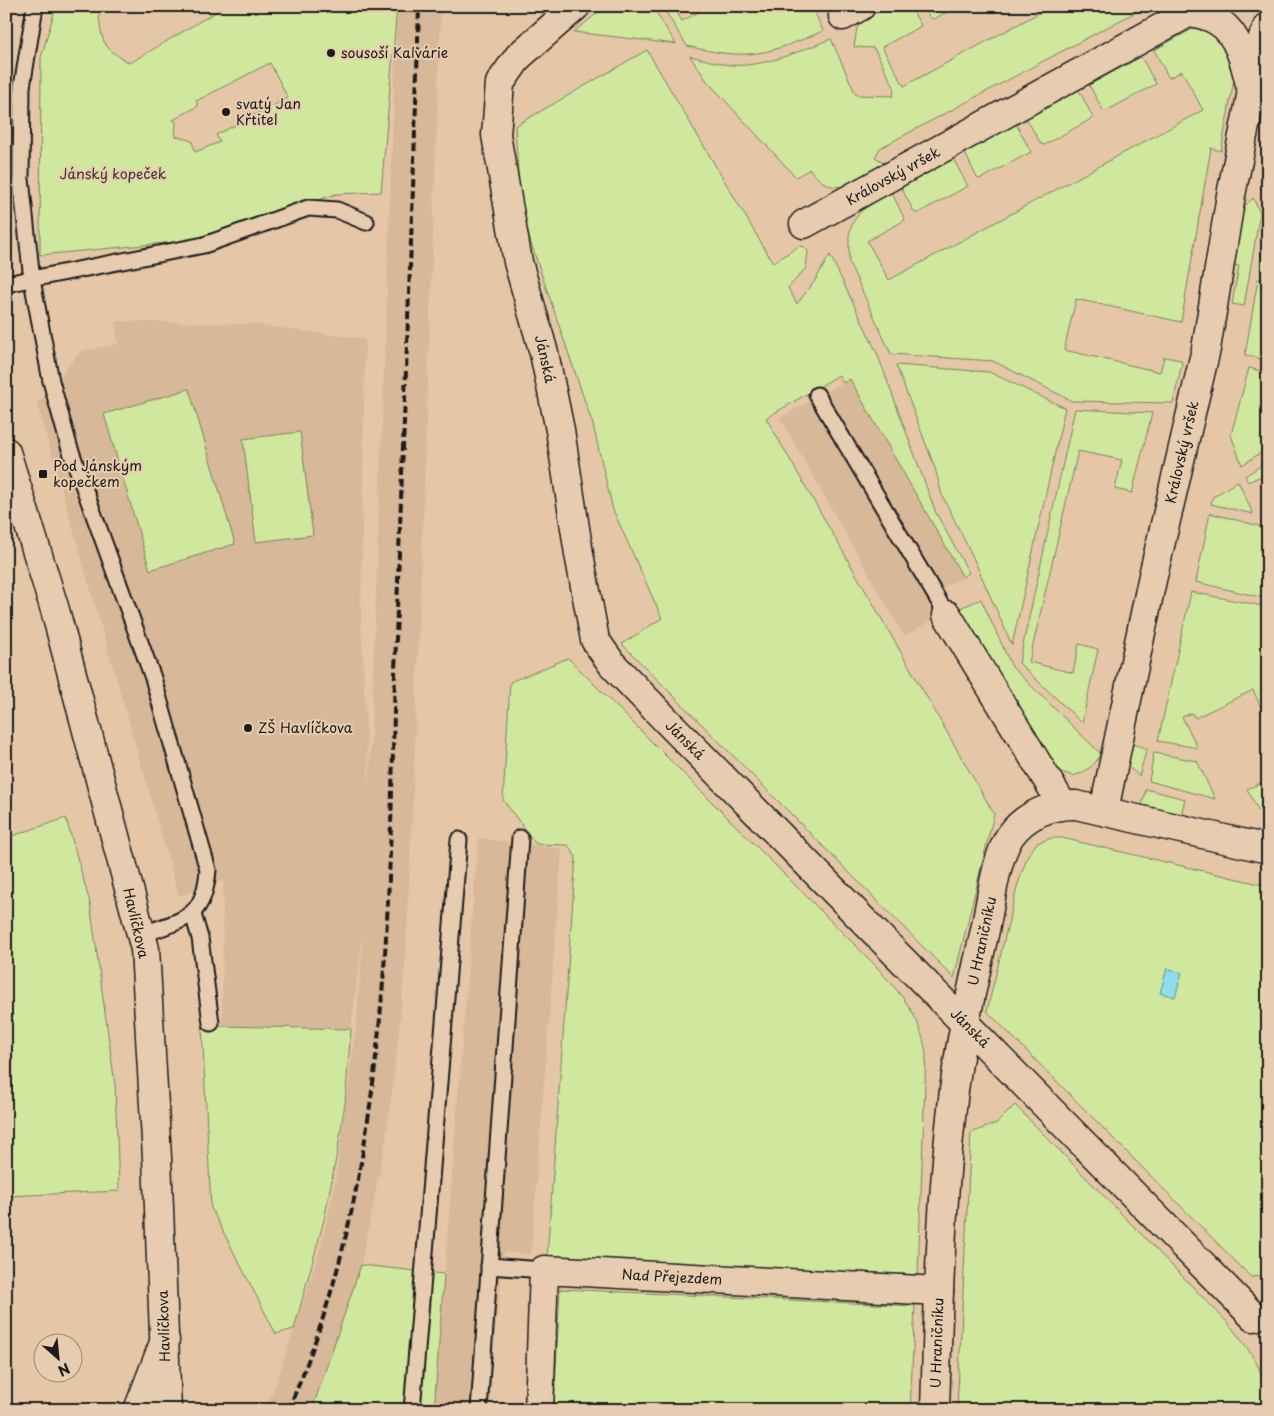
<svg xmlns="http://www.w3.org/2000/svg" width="1274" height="1416" font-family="'Playpen Sans',sans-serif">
  <rect width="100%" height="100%" fill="#e5c7a8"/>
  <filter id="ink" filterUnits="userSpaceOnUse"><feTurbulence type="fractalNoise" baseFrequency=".02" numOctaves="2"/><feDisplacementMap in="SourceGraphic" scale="10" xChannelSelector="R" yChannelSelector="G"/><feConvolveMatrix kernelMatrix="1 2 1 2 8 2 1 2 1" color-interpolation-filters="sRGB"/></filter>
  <g filter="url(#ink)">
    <g fill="#d7b899">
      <polygon points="397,6 441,6 414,769 406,952 399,1032 387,1134 361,1265 318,1397 312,1410 265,1410 277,1381 319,1253 334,1190 356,1028 364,925 351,1029 222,1026 223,880 179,896 37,404 81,351 118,344 115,321 250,324 365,339 361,620 369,788"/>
      <polygon points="850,379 963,577 942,588 953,609 904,636 780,418"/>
      <polygon points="478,838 562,849 531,1255 504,1252 487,1410 434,1410"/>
    </g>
    <g fill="#d0e89e" stroke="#76825d" fill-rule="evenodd">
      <path d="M56,6h50l-7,9c3,29 4,33 31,48l96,-57h171l-16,186 -45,2 -130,45 -166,16 1,-197zM270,63l18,35 -72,37 4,7 -25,10 -3,-11 -17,-5 1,-14 -3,-2 25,-14 -2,-5z"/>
      <polygon points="606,6 652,6 676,44 574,32"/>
      <path d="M662,6h11l9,15 28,-15h102l11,25c-57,24 -75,30 -136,15z"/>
      <path d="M878,6h32l11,20 -39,21 22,39 148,-80h95l-267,142 -5,9 15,9c-29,14 -56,37 -80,3l-14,8 -89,-96 -17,-25c13,3 26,7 39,9 35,3 70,-14 102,-26l25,56 37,1 1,-9 -20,-39 -20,-1 3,-19z"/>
      <polygon points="924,6 958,6 934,19 930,18"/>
      <polygon points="1196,27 1214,31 1236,68 1221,151 1211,148 1181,322 1076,299 1064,350 1160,372 1164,357 1181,360 1182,363 1173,403 1072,401 993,361 891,354 849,262 849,235 853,222 861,211 891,191 905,220 867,241 889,280 1203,110 1182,71 1169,78 1154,50"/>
      <polygon points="647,50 773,263 799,246 804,247 808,251 806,268 788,288 797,304 814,282 830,255 877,353 936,513 969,573 963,577 850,379 843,383 839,375 766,418 994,814 954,978 622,644 662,618 613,510 593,425 521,214 515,126"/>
      <polygon points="1141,57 1156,84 1106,111 1103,110 1089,85"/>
      <polygon points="1079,90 1093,118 1044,145 1041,144 1026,118"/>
      <polygon points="1016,124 1031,152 980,179 977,178 964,151"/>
      <polygon points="952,157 968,186 918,213 914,212 900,185"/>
      <polygon points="1253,198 1260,213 1244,306 1232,304 1239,266 1232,265 1240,211"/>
      <polygon points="1266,222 1268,225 1268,271 1260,270"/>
      <polygon points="1258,279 1268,280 1268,360 1245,355"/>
      <polygon points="896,365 989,372 1065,408 1012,645 972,555 942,495 935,468"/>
      <polygon points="1249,368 1268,373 1268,448 1242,465 1231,435"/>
      <polygon points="189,389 235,544 150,570 104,414"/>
      <polygon points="1075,409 1152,413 1132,493 1115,489 1122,460 1078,451 1029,662 1073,673 1079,644 1098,649 1082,723 1019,663"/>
      <polygon points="300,432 313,535 256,542 243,439"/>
      <polygon points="1268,461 1268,473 1248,482 1245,476"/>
      <polygon points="1238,481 1253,514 1211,504 1213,497"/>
      <polygon points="1210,513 1259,526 1268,545 1268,599 1196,582"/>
      <polygon points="1191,592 1268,607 1268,721 1253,690 1195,718 1192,713 1182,717 1198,748 1158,741"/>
      <path d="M981,599l31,68 89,87c-7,12 -15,18 -28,22l-19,-7 -96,-160z"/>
      <path d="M568,658l308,308c26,30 44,48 50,88l-8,221 -371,-18 29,-400 -8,-12 -32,-1 -33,-44 7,-118z"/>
      <polygon points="1127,743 1147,748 1139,776 1123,762"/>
      <polygon points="1154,753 1197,761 1215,799 1149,781"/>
      <polygon points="1268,780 1268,813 1258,810 1247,789"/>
      <polygon points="1146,789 1185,799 1180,819 1141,808"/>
      <polygon points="66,818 90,903 115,1085 119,1191 6,1196 6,838"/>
      <polygon points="1052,838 1062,838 1268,886 1268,1275 1251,1277 987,1011 1017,887 1028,855 1037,843"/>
      <polygon points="222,1026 351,1029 345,1103 338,1148 324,1220 294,1329 276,1334 211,1208 202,1027"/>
      <path d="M1015,1105l213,218c22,28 40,49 40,87h-311l14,-277 26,-10z"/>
      <polygon points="361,1265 444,1274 434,1410 312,1410"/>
      <polygon points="560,1289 915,1306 910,1410 554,1410"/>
    </g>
    <polygon fill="#8edcec" stroke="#608f99" points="1167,968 1182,973 1175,997 1160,993"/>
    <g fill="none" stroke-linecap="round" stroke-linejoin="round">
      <g stroke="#1c1c1c" stroke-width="19">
        <g id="lane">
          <path d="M35,6l-13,81 -1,92 11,101 19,101 18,65 84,232 55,192c-4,51 -26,49 -67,65"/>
          <polyline points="6,284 204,245 308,208 337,210 366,222"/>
          <polyline points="817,395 947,615"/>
          <polyline points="193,914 200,938 211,1023"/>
          <polyline points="489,1266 544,1270"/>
          <polyline points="412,1410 459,840"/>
          <polyline points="479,1410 520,838"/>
        </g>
      </g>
      <g stroke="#1c1c1c" stroke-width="31">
        <g id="street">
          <polyline points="576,6 519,56 500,83 496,135 518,262 544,353 560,430 579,554 595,640 612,664 665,719 1254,1317"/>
          <path d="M1191,12c8,2 19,4 26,9 22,12 29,46 34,68"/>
          <polyline points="843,16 861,6"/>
          <polyline points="804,224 1201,6"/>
          <polyline points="947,615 1062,804"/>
          <polyline points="1104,810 1152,580 1206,349 1231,195 1263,37 1268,26"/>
          <polyline points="138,1410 165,1340"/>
          <polyline points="539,1410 544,1270 939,1291"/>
          <path d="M935,1410c3,-101 6,-202 17,-302 6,-60 20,-119 33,-178 6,-28 10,-70 25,-94 15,-21 41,-32 66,-31l192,44"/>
        </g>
      </g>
      <g stroke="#1c1c1c" stroke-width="31">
        <polyline id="secondary" points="6,452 55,610 145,949 157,1158 167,1410"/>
      </g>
      <use href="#lane" stroke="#e8ccaf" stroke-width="15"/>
      <use href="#street" stroke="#e8ccaf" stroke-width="28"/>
      <use href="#secondary" stroke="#e8ccaf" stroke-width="28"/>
      <path stroke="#1c1c1c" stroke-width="4" stroke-dasharray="8 4" stroke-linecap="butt" d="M288,1410c106,-240 100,-513 108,-771 7,-211 17,-422 23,-633"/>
    </g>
  </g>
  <g fill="#1c1c1c" stroke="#e8ccaf" stroke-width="2">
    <circle cx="331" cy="53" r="5"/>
    <circle cx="226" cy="112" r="5"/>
    <rect x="38" y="469" width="10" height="10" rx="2.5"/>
    <circle cx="248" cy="728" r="5"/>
  </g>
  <g text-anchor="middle" stroke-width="4" stroke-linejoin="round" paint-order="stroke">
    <g font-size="14" fill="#1c1c1c" stroke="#e8ccaf" text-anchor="start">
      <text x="341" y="58">sousoší Kalvárie</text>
      <text x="236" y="109">svatý Jan<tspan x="236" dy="16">Křtitel</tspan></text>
      <text x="53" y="471">Pod Jánským<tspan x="53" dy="16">kopečkem</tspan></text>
      <text x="258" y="733">ZŠ Havlíčkova</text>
    </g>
    <g font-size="14" fill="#373b30" stroke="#e8ccaf">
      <text x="113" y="179">Jánský kopeček</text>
    </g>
    <g font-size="14" fill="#1c1c1c" stroke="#e8ccaf">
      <text transform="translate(893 176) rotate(-29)" y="5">Královský vršek</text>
      <text transform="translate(545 359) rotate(77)" y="5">Jánská</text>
      <text transform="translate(1182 452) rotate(-77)" y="5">Královský vršek</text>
      <text transform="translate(685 740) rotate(45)" y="5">Jánská</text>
      <text transform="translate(136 923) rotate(77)" y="5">Havlíčkova</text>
      <text transform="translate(982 941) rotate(-78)" y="5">U Hraničníku</text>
      <text transform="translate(970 1028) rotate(45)" y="5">Jánská</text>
      <text transform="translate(672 1277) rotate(3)" y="5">Nad Přejezdem</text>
      <text transform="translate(164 1326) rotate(-92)" y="5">Havlíčkova</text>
      <text transform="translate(937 1343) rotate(-88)" y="5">U Hraničníku</text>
    </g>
  </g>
  <rect width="1274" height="1416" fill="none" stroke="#e8ccaf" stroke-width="25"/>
  <rect x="12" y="12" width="1249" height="1391" fill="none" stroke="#1c1c1c" stroke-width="2" filter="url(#ink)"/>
  <g transform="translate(58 1358) rotate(153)"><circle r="24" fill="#e8ccaf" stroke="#968674"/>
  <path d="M0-4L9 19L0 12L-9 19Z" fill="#1c1c1c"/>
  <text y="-8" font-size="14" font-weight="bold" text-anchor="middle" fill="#1c1c1c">N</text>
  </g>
</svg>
